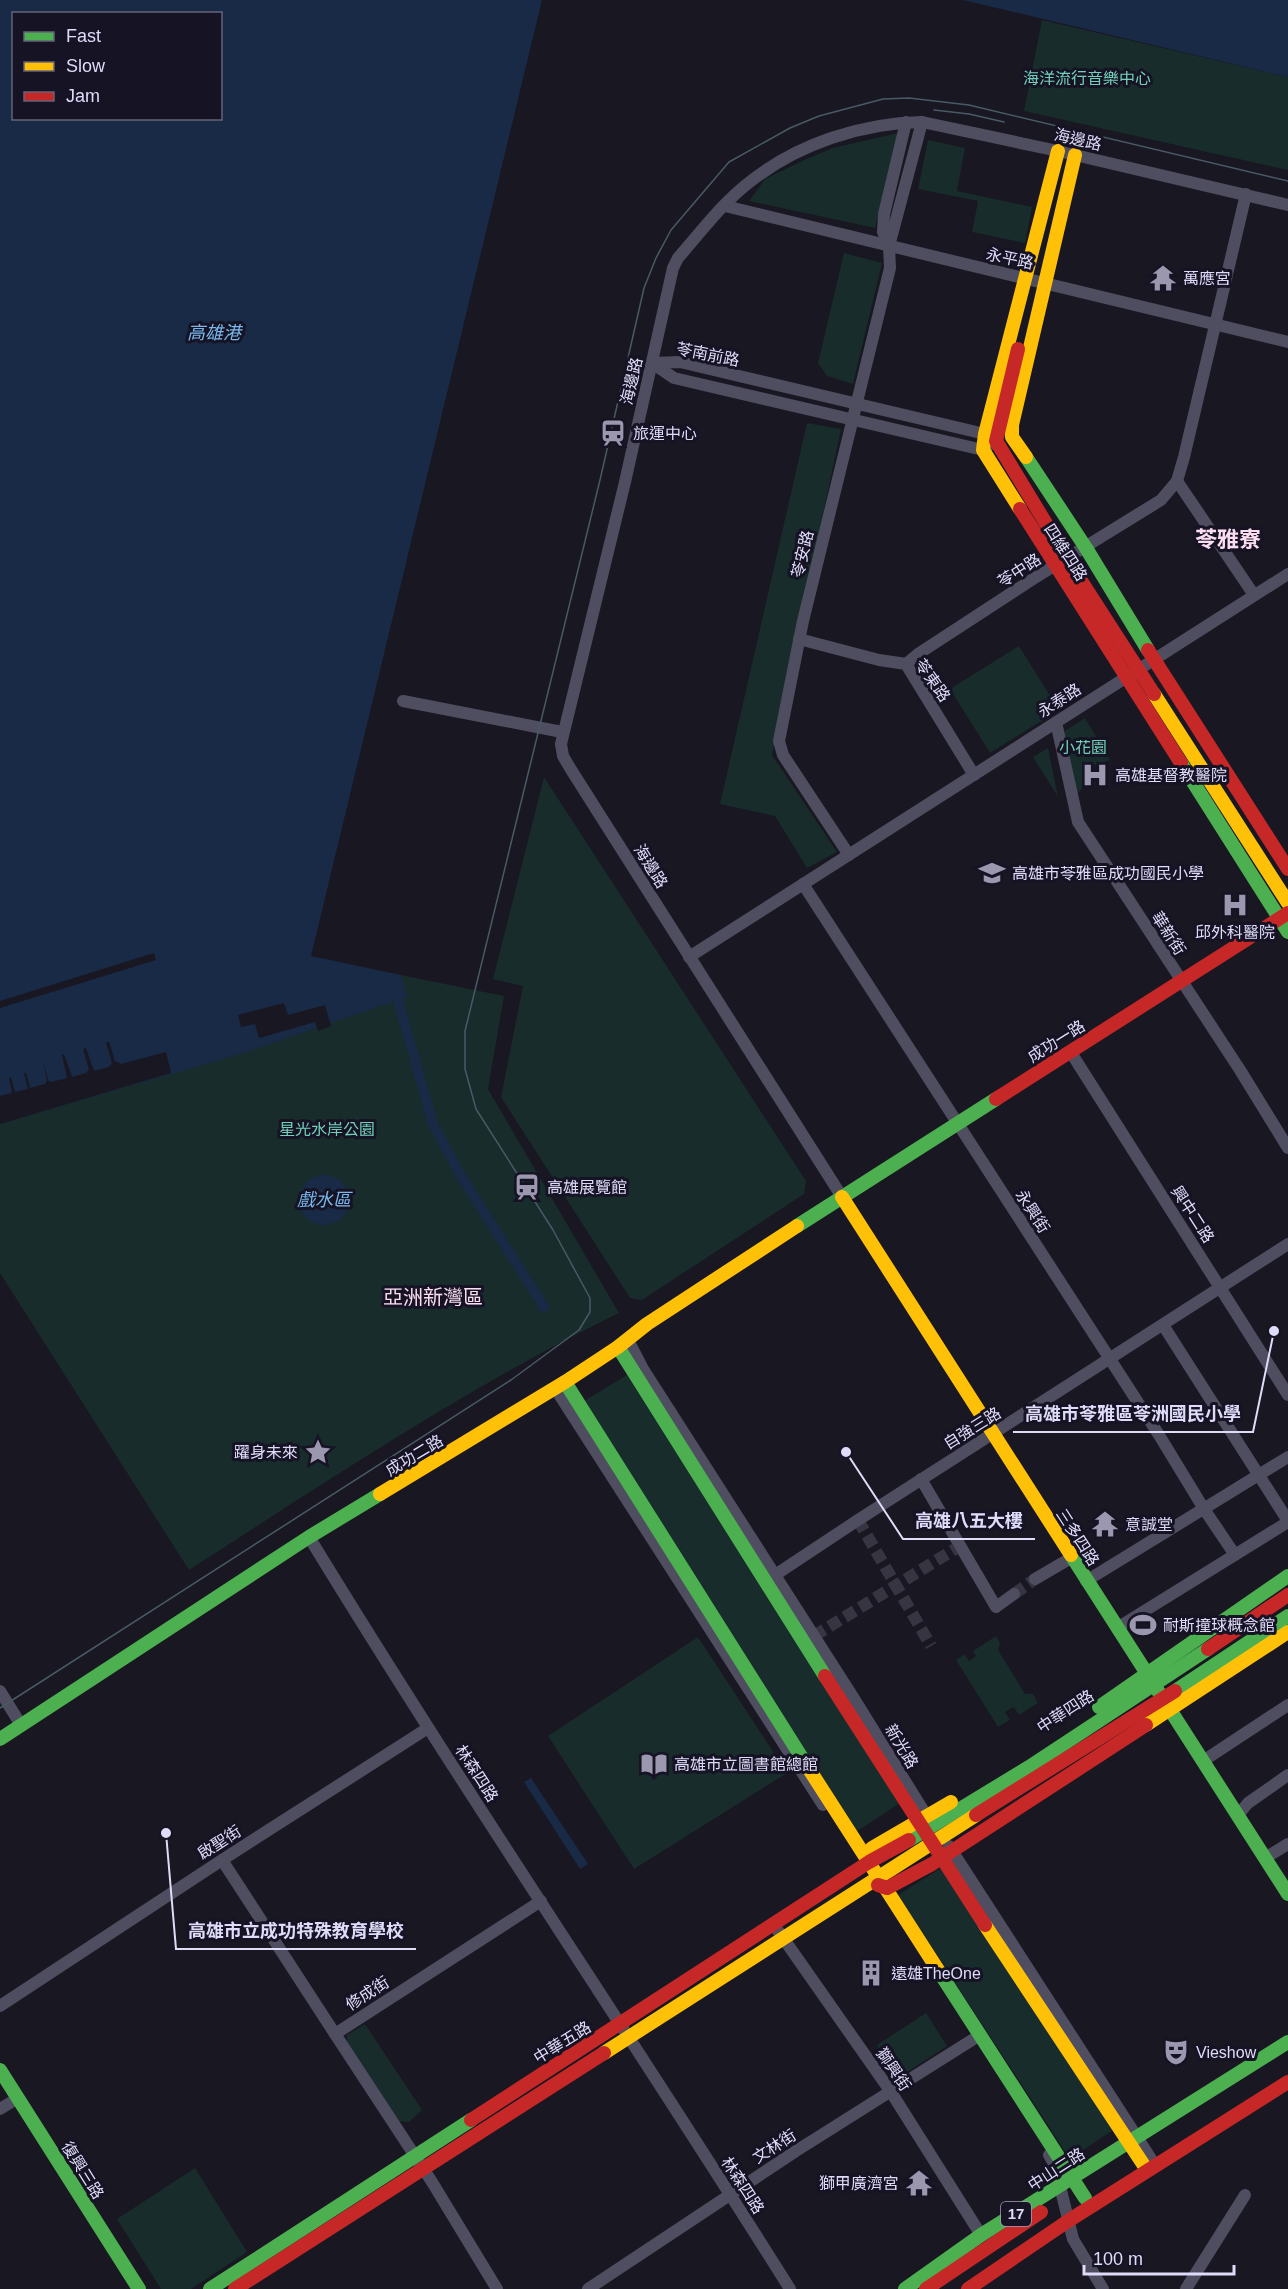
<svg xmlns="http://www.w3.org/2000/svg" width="1288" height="2289" font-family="Helvetica,'Noto Sans TC',sans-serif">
  <rect width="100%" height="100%" fill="#191721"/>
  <g fill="#172c2b">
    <polygon points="1042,20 1288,77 1288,170 1024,111"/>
    <polygon points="898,133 875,228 749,201 765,179 804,160 833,148"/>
    <polygon points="928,140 965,148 957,191 1032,207 1025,243 972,232 978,201 918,189"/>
    <polygon points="844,253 882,263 853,384 827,376 818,363"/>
    <polygon points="807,423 841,429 772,755 837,852 807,868 775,816 720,804"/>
    <polygon points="1019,646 1059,710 990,753 950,689"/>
    <polygon points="1085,718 1110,760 1091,766 1092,781 1077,793 1063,732"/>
    <polygon points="1048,748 1058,797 1033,757"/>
    <polygon points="544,777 806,1181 804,1194 642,1300 630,1298 501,1097 523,986 493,979"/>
    <path d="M401,975l103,21 -16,93 131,224c-150,73 -290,167 -430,257l-189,-297v-149l181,-54 225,-73z"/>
    <polygon points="627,1375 900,1803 856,1832 584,1401"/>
    <polygon points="996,1636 1000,1643 998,1650 1025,1694 1033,1694 1038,1703 1019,1715 1014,1707 1005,1712 1010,1720 998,1727 956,1660 965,1654 969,1661 976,1656 973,1651"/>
    <polygon points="698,1637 787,1773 634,1869 548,1736"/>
    <polygon points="944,1866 1113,2130 1070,2159 898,1895"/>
    <polygon points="926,2013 947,2046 898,2078 877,2045"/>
    <polygon points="365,2024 422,2110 409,2122 397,2121 347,2044 347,2035"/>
    <polygon points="195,2168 247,2252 191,2289 161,2289 117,2219"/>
  </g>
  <g fill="#182a46" fill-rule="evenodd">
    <path d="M0,0h542l-231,956 90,19 6,22 -167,57 -240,70zM14,14h206v104h-206z"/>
    <polygon points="963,0 1288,0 1288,77"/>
    <circle cx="324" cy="1200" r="25"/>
    <polygon points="531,1778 588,1864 580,1869 524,1782"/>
  </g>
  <g fill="#191721">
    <polygon points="154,953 156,960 0,1008 0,1001"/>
    <polygon points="284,1003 288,1015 325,1005 331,1026 318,1031 315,1022 259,1038 255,1024 241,1027 238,1015"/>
    <polygon points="106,1042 109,1042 115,1061 121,1064 166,1052 171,1073 0,1124 0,1096 12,1093 9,1078 11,1077 15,1092 28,1089 24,1073 26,1073 30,1088 45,1084 47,1081 43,1060 48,1080 51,1082 67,1078 62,1055 64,1054 72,1077 86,1073 89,1069 83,1049 86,1048 94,1071 109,1067 112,1063"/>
  </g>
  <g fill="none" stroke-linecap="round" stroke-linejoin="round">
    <polyline stroke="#182a46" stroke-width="10" points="398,1000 433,1124 461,1176 544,1307"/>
    <g stroke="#373542" stroke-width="12" stroke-dasharray="12 6" stroke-linecap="butt">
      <polyline points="858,1520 931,1646"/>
      <polyline points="1014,1594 1035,1579"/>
      <polyline points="814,1636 955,1549"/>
    </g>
    <g stroke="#4f4d60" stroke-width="12">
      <polyline points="725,206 1288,342"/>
      <polyline points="889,246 883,232 884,214 906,122"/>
      <polyline points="652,363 674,378 983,450 988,446"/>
      <polyline points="652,363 680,362 985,434 992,439"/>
      <polyline points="1177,481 1254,595"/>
      <polyline points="799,639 879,660 906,664 974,775"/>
      <polyline points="906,664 918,654 1033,579 1161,500 1177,481 1184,457 1246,194"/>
      <polyline points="403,701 562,732"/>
      <polyline points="1056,722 1078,822 1240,1070 1288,1148"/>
      <polyline points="849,855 783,755 779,741 803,621 890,268 889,246 922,122"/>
      <polyline points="803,884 1159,1435 1204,1509 1235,1555"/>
      <polyline points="689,957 1288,574"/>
      <polyline points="1070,1051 1288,1395"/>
      <path d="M842,1197l-272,-429 -7,-12 -2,-12 64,-262 48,-214 5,-10c23,-26 45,-56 73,-77 47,-37 110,-58 171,-59l136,29 230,54"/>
      <polyline points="1163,1325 1288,1521"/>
      <polyline points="628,1340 643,1369 853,1697 931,1823"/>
      <polyline points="555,1388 823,1805"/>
      <polyline points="921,1479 996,1607 1014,1594"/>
      <path d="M309,1537c155,254 323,500 481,752"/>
      <polyline points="769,1579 858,1520 1288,1244"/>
      <polyline points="1035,1579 1071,1558"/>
      <polyline points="1086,1581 1288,1457"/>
      <polyline points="1117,1628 1288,1522"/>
      <polyline points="0,1691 21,1725"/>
      <polyline points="1203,1761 1288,1705"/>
      <polyline points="1238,1815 1248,1803 1288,1775"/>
      <polyline points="949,1846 1155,2165"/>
      <polyline points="1265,1858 1288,1844"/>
      <polyline points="222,1860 335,2034"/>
      <polyline points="774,1925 891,2092 981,2235"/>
      <polyline points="0,2006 222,1860 428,1728"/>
      <polyline points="0,2109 18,2098"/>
      <polyline points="1049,2155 1055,2166 1073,2239 1103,2289"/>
      <polyline points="497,2289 432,2182 335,2034 541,1901"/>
      <polyline points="588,2289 796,2151 980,2035"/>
      <polyline points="1186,2289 1245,2195"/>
    </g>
    <g stroke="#4caf50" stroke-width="14">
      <polyline points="1026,457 1086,548 1148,650"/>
      <polyline points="1181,763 1288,932"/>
      <polyline points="797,1226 996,1099"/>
      <polyline points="618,1347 825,1676"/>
      <polyline points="565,1382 809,1769"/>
      <polyline points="1071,1555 1288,1894"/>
      <polyline points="1175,1691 1288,1616"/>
      <polyline points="1099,1707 1288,1576"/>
      <polyline points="0,1739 309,1537 380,1494"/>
      <polyline points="909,1840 1029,1767 1208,1649"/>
      <polyline points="938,1970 1085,2198"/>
      <polyline points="0,2070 139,2289"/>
      <polyline points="210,2289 471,2120"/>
      <polyline points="905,2289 981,2235 1288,2042"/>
    </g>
    <g stroke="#ffc107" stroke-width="14">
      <polyline points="1026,457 1012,437 1012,425 1075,155"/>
      <polyline points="1020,509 983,450 985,434 1058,151"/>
      <polyline points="1154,694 1288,903"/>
      <polyline points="842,1197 1071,1555"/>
      <polyline points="380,1494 565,1382 618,1347 647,1324 797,1226"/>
      <polyline points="1146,1725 1288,1632"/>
      <polyline points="809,1769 938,1970"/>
      <polyline points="872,1848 951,1802"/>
      <polyline points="985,1925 1147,2170"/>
      <polyline points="604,2053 976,1815"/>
    </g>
    <g stroke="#c62828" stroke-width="14">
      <polyline points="1018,349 996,441 1076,573 1154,694"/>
      <polyline points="1020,509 1181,763"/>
      <polyline points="1148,650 1288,869"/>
      <polyline points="996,1099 1288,913"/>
      <polyline points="1208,1649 1288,1595"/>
      <polyline points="825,1676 985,1925"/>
      <polyline points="976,1815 1175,1691"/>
      <polyline points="878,1885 887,1888 932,1864 1146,1725"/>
      <polyline points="471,2120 869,1862 909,1840"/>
      <polyline points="235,2289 604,2053"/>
      <polyline points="926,2289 1041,2212"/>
      <polyline points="968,2289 1068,2221 1288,2082"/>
    </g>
    <g stroke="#495a67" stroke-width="1.5">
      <polyline points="934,110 969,114 1004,122"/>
      <polyline points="0,1708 511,1380 579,1330 590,1312 590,1298 553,1230 476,1109 465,1069 465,1031 600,480 644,288 656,258 671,230 729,162 790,128 819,116 883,99 909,98 969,105 1288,181"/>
    </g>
  </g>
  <defs>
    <g id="temple-bare" transform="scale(2.07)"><path d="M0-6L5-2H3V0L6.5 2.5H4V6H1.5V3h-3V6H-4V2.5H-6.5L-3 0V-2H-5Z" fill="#9a97ae" stroke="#161325" stroke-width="2.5" paint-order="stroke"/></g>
    <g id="station-bare" transform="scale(2.07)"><path d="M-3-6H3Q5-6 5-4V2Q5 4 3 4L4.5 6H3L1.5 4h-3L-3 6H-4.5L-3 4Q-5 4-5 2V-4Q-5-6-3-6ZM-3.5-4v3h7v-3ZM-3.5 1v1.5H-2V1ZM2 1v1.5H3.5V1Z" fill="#9a97ae" stroke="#161325" stroke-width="2.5" paint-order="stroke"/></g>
    <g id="hospital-bare" transform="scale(2.07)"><path d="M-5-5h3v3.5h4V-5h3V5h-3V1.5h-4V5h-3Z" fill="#9a97ae" stroke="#161325" stroke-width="2.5" paint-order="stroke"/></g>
    <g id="school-bare" transform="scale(2.07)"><path d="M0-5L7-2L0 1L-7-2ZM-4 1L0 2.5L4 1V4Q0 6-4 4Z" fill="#9a97ae" stroke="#161325" stroke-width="2.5" paint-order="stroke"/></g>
    <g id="sight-bare" transform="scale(2.07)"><path d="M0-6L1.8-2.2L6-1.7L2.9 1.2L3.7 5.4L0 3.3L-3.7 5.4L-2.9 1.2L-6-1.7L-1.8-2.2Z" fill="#9a97ae" stroke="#161325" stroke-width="2.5" paint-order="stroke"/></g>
    <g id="stadium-bare" transform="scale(2.07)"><path d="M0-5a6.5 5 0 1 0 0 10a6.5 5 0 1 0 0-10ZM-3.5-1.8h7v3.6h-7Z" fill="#9a97ae" stroke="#161325" stroke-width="2.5" paint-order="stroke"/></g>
    <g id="library-bare" transform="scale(2.07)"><path d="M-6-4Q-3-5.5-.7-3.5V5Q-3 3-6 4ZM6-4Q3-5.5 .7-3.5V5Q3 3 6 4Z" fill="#9a97ae" stroke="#161325" stroke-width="2.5" paint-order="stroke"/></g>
    <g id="building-bare" transform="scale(2.07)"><path d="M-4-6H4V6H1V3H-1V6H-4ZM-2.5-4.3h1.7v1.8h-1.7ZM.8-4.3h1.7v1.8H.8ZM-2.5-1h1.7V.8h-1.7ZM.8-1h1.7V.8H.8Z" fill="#9a97ae" stroke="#161325" stroke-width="2.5" paint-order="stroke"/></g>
    <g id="theatre-bare" transform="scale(2.07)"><path d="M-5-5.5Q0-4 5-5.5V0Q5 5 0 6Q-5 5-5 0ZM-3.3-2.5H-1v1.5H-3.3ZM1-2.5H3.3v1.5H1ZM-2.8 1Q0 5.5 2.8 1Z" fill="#9a97ae" stroke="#161325" stroke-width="2.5" paint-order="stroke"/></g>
  </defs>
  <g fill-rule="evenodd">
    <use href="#temple-bare" x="1163" y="278"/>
    <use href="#station-bare" x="613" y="433"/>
    <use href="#hospital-bare" x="1095" y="775"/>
    <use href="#school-bare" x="992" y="873"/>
    <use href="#hospital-bare" x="1235" y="905"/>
    <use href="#station-bare" x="527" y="1187"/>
    <use href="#sight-bare" x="318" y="1452"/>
    <use href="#temple-bare" x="1105" y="1524"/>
    <use href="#stadium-bare" x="1143" y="1625"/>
    <use href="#library-bare" x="654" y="1764"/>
    <use href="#building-bare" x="871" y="1973"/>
    <use href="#theatre-bare" x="1176" y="2052"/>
    <use href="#temple-bare" x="919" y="2183"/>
  </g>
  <g text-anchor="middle" stroke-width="6" stroke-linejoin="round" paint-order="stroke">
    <rect fill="#161325" stroke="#a3a0ba" stroke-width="1.5" x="1001" y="2202" width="30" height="24" rx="4.5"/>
    <g font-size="15" font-weight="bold" fill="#dfdcfa">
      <text x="1016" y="2219">17</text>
    </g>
    <g font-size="16" fill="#71d1b8" stroke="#161325">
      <text x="1087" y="84">海洋流行音樂中心</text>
      <text x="1083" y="753">小花園</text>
      <text x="327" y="1135">星光水岸公園</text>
    </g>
    <g font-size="16" fill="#dfdcfa" stroke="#161325">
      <text transform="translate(1078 139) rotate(13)" y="6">海邊路</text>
      <text transform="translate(1010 258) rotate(12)" y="6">永平路</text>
      <text transform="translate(708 354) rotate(11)" y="6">苓南前路</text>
      <text transform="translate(631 381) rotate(-77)" y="6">海邊路</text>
      <text transform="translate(1066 552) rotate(57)" y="6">四維四路</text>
      <text transform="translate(802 554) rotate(-77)" y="6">苓安路</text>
      <text transform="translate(1019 570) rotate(-33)" y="6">苓中路</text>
      <text transform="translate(933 680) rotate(55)" y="6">苓東路</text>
      <text transform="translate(1059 700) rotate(-33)" y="6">永泰路</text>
      <text transform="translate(651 866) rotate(58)" y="6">海邊路</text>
      <text transform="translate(1169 933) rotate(57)" y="6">華新街</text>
      <text transform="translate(1056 1041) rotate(-32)" y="6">成功一路</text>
      <text transform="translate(1033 1211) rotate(57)" y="6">永興街</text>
      <text transform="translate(1193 1214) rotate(57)" y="6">興中二路</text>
      <text transform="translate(972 1428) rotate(-32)" y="6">自強三路</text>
      <text transform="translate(414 1455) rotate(-31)" y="6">成功二路</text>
      <text transform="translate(1078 1537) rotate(57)" y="6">三多四路</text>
      <text transform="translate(1065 1711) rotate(-33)" y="6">中華四路</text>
      <text transform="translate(902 1746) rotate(59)" y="6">新光路</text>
      <text transform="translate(477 1773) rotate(57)" y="6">林森四路</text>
      <text transform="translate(219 1842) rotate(-33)" y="6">啟聖街</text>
      <text transform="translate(367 1993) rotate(-33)" y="6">修成街</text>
      <text transform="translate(562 2042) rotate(-32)" y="6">中華五路</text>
      <text transform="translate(894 2069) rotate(56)" y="6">獅興街</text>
      <text transform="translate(774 2146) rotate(-33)" y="6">文林街</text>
      <text transform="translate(1056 2169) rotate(-33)" y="6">中山二路</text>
      <text transform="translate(83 2170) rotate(58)" y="6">復興三路</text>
      <text transform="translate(743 2185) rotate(57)" y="6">林森四路</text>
    </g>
    <g font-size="16" fill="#dfdcfa" stroke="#161325" text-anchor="start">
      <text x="1183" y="284">萬應宮</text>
      <text x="633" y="439">旅運中心</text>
      <text x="1115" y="781">高雄基督教醫院</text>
      <text x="1012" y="879">高雄市苓雅區成功國民小學</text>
      <text x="1235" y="938" text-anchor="middle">邱外科醫院</text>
      <text x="547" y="1193">高雄展覽館</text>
      <text x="298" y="1458" text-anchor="end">躍身未來</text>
      <text x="1125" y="1530">意誠堂</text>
      <text x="1163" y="1631">耐斯撞球概念館</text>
      <text x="674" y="1770">高雄市立圖書館總館</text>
      <text x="891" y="1979">遠雄TheOne</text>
      <text x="1196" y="2058">Vieshow</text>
      <text x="899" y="2189" text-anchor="end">獅甲廣濟宮</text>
    </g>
    <g font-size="18" font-style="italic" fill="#78b8ec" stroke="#161325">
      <text x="214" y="339">高雄港</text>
      <text x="324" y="1206">戲水區</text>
    </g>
    <g font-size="20" fill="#fadef0" stroke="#161325">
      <text x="433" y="1304">亞洲新灣區</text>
    </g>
    <g font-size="22" font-weight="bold" fill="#fadef0" stroke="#161325">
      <text x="1228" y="547">苓雅寮</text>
    </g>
  </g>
  <path fill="none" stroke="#dfdcfa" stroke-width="2" d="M1274 1331L1253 1432H1013M846 1452L903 1539H1035M166 1833L176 1949H416"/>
  <g fill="#dfdcfa" stroke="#161325" stroke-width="2">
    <circle cx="1274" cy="1331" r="6"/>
    <circle cx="846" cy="1452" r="6"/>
    <circle cx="166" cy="1833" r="6"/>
  </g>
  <g font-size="18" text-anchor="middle" font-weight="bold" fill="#dfdcfa" stroke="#161325" stroke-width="6" stroke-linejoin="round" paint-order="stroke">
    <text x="1133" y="1420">高雄市苓雅區苓洲國民小學</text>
    <text x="969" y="1527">高雄八五大樓</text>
    <text x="296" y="1937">高雄市立成功特殊教育學校</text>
  </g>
  <rect x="12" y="12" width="210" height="108" fill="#161325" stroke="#66637a" stroke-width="1.5"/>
  <rect x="24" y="32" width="30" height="9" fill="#4caf50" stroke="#66637a" stroke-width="1.5"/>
  <text x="66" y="42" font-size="18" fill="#dfdcfa">Fast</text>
  <rect x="24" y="62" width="30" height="9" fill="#ffc107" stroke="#66637a" stroke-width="1.5"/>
  <text x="66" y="72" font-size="18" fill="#dfdcfa">Slow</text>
  <rect x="24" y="92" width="30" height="9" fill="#c62828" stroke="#66637a" stroke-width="1.5"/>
  <text x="66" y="102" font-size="18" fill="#dfdcfa">Jam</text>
  <path d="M1084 2265v9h150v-9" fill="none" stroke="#dfdcfa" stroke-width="3"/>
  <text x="1093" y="2265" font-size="18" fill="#dfdcfa" stroke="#161325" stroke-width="4.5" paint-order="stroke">100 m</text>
</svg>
